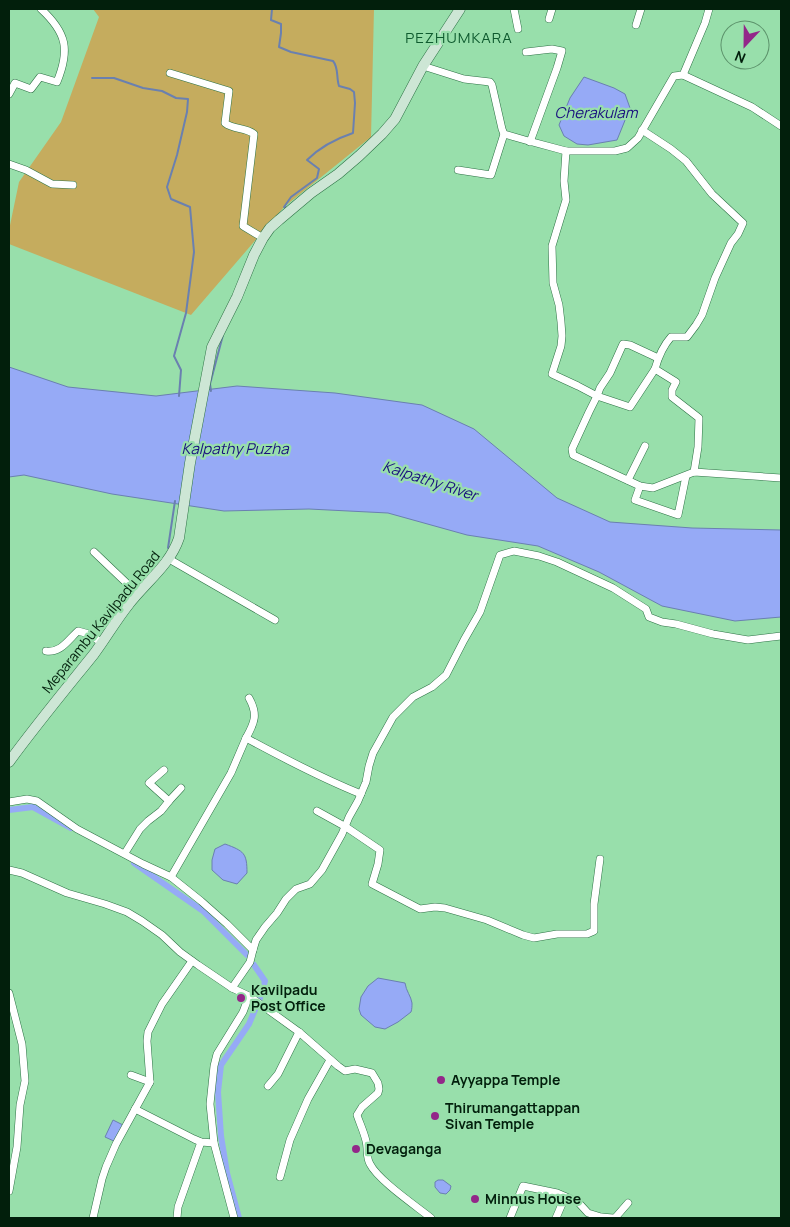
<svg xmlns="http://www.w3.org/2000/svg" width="790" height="1227" font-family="Manrope,sans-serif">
  <rect width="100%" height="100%" fill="#98dfab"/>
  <polygon fill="#c5ac5e" points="93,9 374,9 371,137 284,207 191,315 9,244 9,230 19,182 61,122 99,17"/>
  <g fill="#96aaf6" stroke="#6a80b0">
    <polygon points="584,77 614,88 625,94 630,108 617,140 588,145 577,144 564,136 559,125 570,98"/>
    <polygon points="9,367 68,387 156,396 237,386 335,393 422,405 474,429 557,498 610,522 692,528 781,530 781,617 735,621 662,606 599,572 538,546 467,535 388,513 309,509 224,511 112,494 24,475 9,477"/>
    <path d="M225,844c19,7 22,9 22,29l-10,11 -14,-4 -11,-10v-10l3,-11z"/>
    <path d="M378,978l27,5c1,8 6,13 7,20 0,3 0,6 -1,9l-13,10 -13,7 -10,-2 -14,-12 -2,-6 2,-12 7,-11z"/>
    <polygon points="113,1120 125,1126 116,1142 105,1137"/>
    <polygon points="438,1180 443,1180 451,1186 450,1190 446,1194 440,1193 435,1187 435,1182"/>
  </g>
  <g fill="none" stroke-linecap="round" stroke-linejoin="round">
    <g stroke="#6a80b0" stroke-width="2">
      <path d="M272,9l-1,11 10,4v9l-2,14 12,5 42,9c6,7 3,16 6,25l11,3 4,3 1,11 -2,30c-18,6 -33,14 -46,27l12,9 -2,9 -26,19 -7,10 3,1"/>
      <polyline points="92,78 114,78 143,88 162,91 176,98 188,99 187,112 177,155 167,187 171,199 190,207 194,252 186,313 174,356 181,370 179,396"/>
      <polyline points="211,391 210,384 223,335"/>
      <polyline points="168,548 175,501"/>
    </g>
    <g stroke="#96aaf6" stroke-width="6">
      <polyline points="9,810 33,807 71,828"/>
      <polyline points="134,863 203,911 247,955"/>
      <polyline points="239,1218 227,1173 221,1136 218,1092 221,1065 249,1024 260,998 265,981 254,965"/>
    </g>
    <g stroke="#2d7245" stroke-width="8">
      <g id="minor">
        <polyline points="514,9 518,29"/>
        <polyline points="549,19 552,9"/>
        <polyline points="636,25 641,9"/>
        <polyline points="526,52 552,49 562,51 557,68 530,142"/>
        <polyline points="423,66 464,79 490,82 492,85 502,129 504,134 525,140 566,151 615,151 627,148 638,138 674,76 683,75 705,23 709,9"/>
        <path d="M170,73l59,18 -4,32c9,7 20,4 29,11l-11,92 20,12"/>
        <polyline points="683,75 752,107 781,126"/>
        <path d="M9,94l6,-11 16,6 9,-12 17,5c13,-32 10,-49 -16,-73"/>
        <path d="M642,130l29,19 15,12 26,33 31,29 -5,11 -7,9 -16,35 -13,37 -6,10 -9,12h-16c-8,9 -13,21 -16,32l21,13 -4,8v7l27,21 -1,29 -4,25"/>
        <polyline points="566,151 564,181 566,200 552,246 553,283 559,305 561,322 562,336 561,346 552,374 578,386 597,396 589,412 572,449 573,455 640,486 653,488 694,472 781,478"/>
        <polyline points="9,164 26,170 52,184 73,185"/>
        <polyline points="458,170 491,175 504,134"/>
        <polyline points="655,369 630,407 597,396 600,388 610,373 623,344 630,345 658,358"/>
        <polyline points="628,480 645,446"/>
        <polyline points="640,486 635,500 678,515 686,476"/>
        <polyline points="94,552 138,594"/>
        <polyline points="169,559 275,620"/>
        <path d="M46,651c15,2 22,-11 32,-20l11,3 13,9"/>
        <path d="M249,698c9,16 6,24 -3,40 37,20 75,40 115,56"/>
        <polyline points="169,801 181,788"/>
        <polyline points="9,802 27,799 37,801 77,829 143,864 171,877 201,901 227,924 253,950 256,940 265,927 277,913 286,899 296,889 310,884 322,870 342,834 349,817 358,801 366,782 369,766 373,753 393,717 413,697 432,687 446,675 464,640 480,612 500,555 514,551 539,556 557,562 613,588 646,609 649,617 662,622 676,624 713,634 748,640 781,636"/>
        <polyline points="317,811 346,827 380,850 378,864 372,884 420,909 435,907 445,908 487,920 523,935 534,938 557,934 587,934 594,931 594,904 600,859"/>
        <polyline points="125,853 140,829 148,821 161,811 169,801 149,783 164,770"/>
        <path d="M9,870l13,3 45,20 38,11 22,8 15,9 20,14 18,17 18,13 34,23 17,8 50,36 39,34 7,5 10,-2 17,4 6,10 1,6 -1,4 -16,14 -5,8c3,9 7,17 9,26 2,7 0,17 4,23 8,16 46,42 61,54"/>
        <polyline points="171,877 231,773 246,738"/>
        <polyline points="232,988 250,962 253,950"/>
        <polyline points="9,993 22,1044 25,1081 20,1105 17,1147 9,1191"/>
        <polyline points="131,1075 150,1082"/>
        <polyline points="268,1086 278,1074 299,1032"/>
        <polyline points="135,1109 194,1139 201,1142 214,1143"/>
        <polyline points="280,1177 290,1140 308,1099 330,1060"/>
        <polyline points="93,1218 102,1179 106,1167 116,1144 150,1082 147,1041 148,1032 162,1004 192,961"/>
        <polyline points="177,1218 178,1207 201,1142"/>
        <polyline points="234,1218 214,1143 210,1104 214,1066 217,1054 243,1012 249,996"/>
        <polyline points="510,1218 523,1186 557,1193 578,1202 588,1213 601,1217 613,1218"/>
        <polyline points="556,1218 565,1197"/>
        <polyline points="615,1218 628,1203"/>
      </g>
    </g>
    <g stroke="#2d7245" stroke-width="11">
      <path id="secondary" d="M9,762c27,-37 56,-72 85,-108 12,-16 22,-34 35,-50 17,-22 41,-39 50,-66l11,-75 22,-116 25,-50 17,-42 9,-17 7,-10 9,-8 32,-27 27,-19 21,-18 23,-22 13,-15 28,-53 37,-57"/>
    </g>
    <use href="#minor" stroke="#fff" stroke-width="7"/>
    <use href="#secondary" stroke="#cde6d5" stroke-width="10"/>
  </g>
  <g fill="#932789" stroke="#98dfab" stroke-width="2">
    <circle cx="241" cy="998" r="5"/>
    <circle cx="441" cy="1080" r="5"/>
    <circle cx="435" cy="1116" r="5"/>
    <circle cx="356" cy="1149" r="5"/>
    <circle cx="475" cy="1199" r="5"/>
  </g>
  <g text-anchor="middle" stroke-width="4.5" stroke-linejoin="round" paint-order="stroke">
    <g font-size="14" fill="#021f0c" stroke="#98dfab">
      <text transform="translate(101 622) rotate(-51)" y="5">Meparambu Kavilpadu Road</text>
    </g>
    <g font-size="14" font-weight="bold" fill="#021f0c" stroke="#98dfab" text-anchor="start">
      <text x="251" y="995">Kavilpadu<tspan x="251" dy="16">Post Office</tspan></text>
      <text x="451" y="1085">Ayyappa Temple</text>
      <text x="445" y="1113">Thirumangattappan<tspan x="445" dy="16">Sivan Temple</tspan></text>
      <text x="366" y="1154">Devaganga</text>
      <text x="485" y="1204">Minnus House</text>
    </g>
    <g font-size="15" letter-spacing="1" fill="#0f5b2f" stroke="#98dfab">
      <text x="459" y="43">PEZHUMKARA</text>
    </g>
    <g font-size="15" font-style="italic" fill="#19107e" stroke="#98dfab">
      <text x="596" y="118">Cherakulam</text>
      <text x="235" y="454">Kalpathy Puzha</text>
      <text transform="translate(430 481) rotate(18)" y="5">Kalpathy River</text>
    </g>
  </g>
  <rect width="790" height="1227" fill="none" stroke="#021f0c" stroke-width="20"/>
  <g transform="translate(745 45) rotate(202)"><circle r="24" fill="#98dfab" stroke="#5c926b"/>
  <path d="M0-4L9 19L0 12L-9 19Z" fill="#932789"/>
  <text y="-8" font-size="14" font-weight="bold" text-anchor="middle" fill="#021f0c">N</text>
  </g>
</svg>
